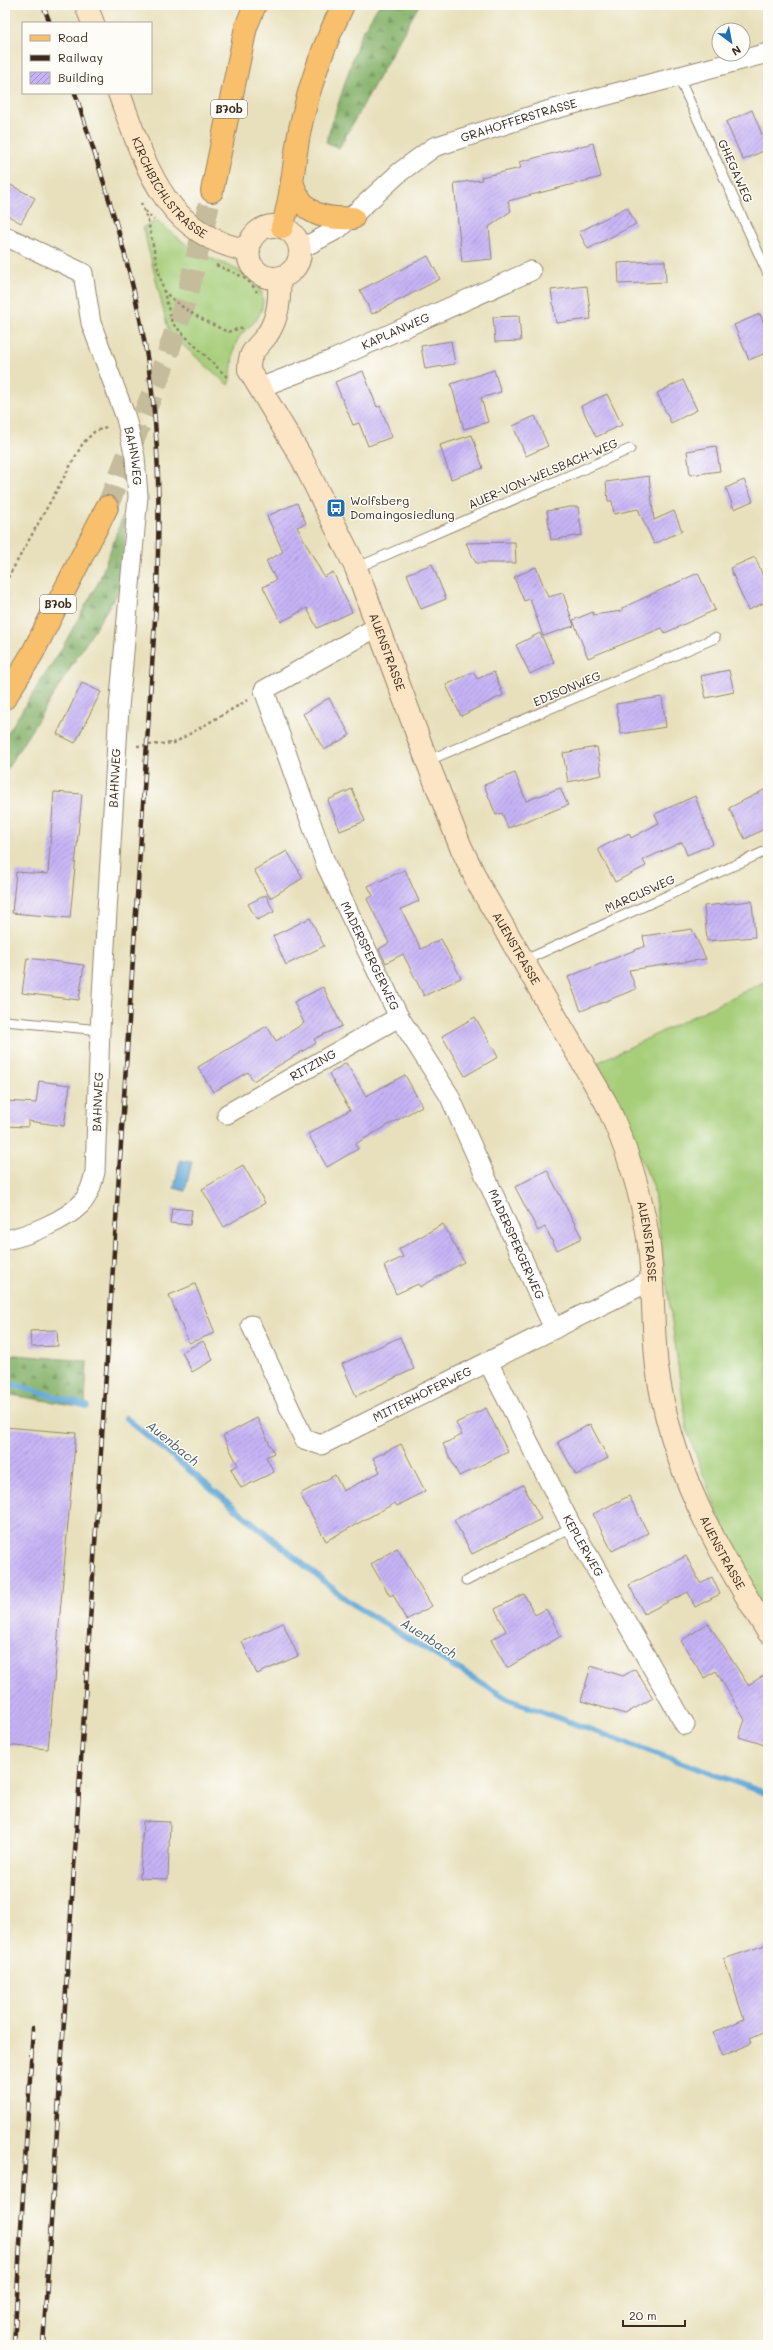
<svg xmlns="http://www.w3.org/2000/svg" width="773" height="2350" font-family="Mali,sans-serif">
  <defs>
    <pattern id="forest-firs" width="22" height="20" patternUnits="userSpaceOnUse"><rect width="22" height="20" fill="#84b169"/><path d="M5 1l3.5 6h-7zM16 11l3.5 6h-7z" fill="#6d9056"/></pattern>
    <pattern id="building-hatch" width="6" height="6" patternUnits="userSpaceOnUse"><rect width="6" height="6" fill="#c6b3f6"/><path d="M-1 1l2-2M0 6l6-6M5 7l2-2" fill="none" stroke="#a292c7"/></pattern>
  </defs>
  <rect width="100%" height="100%" fill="#fdfcf7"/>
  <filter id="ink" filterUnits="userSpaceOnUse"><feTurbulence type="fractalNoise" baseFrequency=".025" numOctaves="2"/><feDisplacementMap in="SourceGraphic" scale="8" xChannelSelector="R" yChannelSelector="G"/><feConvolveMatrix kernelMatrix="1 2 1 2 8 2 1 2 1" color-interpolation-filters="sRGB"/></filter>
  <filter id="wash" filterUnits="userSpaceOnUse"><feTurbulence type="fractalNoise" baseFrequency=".012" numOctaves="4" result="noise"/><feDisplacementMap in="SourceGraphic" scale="16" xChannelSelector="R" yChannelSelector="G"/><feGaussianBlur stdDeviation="0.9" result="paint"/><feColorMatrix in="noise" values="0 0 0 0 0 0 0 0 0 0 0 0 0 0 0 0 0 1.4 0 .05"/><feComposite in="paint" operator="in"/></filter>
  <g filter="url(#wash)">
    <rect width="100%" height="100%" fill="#e8e0bc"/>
    <g fill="#a6ce79" stroke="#707c4c">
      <path d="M158,221c12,10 23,20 36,29 22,14 80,24 67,61 -5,14 -18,18 -24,30 -7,15 -3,30 -9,44l-59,-52 -26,-106z"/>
      <polygon points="768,980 768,1620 749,1600 687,1430 653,1185 597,1063"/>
    </g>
    <g fill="url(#forest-firs)" stroke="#606e44">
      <polygon points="379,5 419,5 339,148 326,142 360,36"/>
      <polygon points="124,513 125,581 5,772 5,737 62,648 99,581"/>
      <polygon points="5,1354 87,1361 85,1407 5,1394"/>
    </g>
    <polygon fill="#5ea6d5" stroke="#4c687a" points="180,1160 192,1162 185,1191 174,1188"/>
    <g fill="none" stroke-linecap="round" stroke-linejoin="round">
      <g stroke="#5ea6d5" stroke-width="6">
        <polyline points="5,1382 87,1406"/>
        <polyline points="126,1418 349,1602 509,1700 768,1794"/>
      </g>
    </g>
    <g id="blocks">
      <g fill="url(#building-hatch)">
        <polygon points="752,110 768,149 743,160 726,122"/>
        <polygon points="593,143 601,177 508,201 511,211 489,227 492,259 462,262 454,183 482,180 481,177 521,168 519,162"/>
        <polygon points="5,182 35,198 21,223 5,214"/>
        <polygon points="627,207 636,224 588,249 579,232"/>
        <polygon points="428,256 440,279 372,314 360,290"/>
        <polygon points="656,261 665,261 666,282 619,284 618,263"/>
        <polygon points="587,286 591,319 556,323 551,290"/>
        <polygon points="760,314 768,333 768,352 749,360 734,325"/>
        <polygon points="519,316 521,341 495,342 493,317"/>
        <polygon points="451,341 455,364 425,369 421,346"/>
        <polygon points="494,370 501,392 481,398 488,422 464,429 451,384"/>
        <polygon points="363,371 377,407 380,406 392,437 368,446 359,423 353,425 335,382"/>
        <polygon points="683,380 697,410 671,423 657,393"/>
        <polygon points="607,394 622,425 596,437 581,406"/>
        <polygon points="535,416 548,446 526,456 513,426"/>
        <polygon points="472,435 483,468 451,479 440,445"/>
        <polygon points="716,446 720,471 690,475 687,451"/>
        <polygon points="649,476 654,520 674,511 682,531 654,544 638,509 614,514 612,501 608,501 606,482"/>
        <polygon points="744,480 753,501 734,509 726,488"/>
        <polygon points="297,503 306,523 297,527 324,577 333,572 352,612 317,628 307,608 281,622 263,587 276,580 266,561 283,552 267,516"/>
        <polygon points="570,507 578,507 582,535 551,540 547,511"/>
        <polygon points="515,542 516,563 476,563 466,543"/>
        <polygon points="755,557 768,588 768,601 748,610 730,568"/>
        <polygon points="432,564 446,599 421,609 407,574"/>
        <polygon points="536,567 548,597 563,593 574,626 543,636 530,599 524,601 514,577"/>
        <polygon points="698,573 715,610 665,633 662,628 588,658 573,620 593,612 593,615 622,611 622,608"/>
        <polygon points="540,633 554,662 530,674 516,645"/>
        <polygon points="729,670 734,692 706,698 701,676"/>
        <polygon points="473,672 477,679 494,672 503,695 461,716 446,685"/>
        <polygon points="82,683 101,692 75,743 57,734"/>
        <polygon points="662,697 666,727 621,734 616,704"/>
        <polygon points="329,698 350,735 324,750 303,714"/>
        <polygon points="597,747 602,775 568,782 563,753"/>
        <polygon points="515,773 526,801 560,788 568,805 508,828 502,813 496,815 484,785"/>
        <polygon points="768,788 768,827 745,839 729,808"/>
        <polygon points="352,789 365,821 340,831 328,800"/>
        <polygon points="54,792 82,794 70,918 12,913 16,872 48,874"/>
        <polygon points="695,796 713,844 687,855 682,842 643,860 646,866 615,882 598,849 629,833 631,838 659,823 655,814"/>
        <polygon points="287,851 303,878 270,898 254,870"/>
        <polygon points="405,870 419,901 401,909 421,949 441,939 461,978 424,996 403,954 386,963 379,949 389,943 367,899 373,896 368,886"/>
        <polygon points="266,895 274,912 257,920 248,904"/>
        <polygon points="752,901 755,937 707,941 704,906"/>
        <polygon points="310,918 324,946 286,965 273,936"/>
        <polygon points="692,929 706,959 629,970 636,989 581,1011 568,977 645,946 643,936"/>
        <polygon points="27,958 84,965 79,1000 22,993"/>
        <polygon points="323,987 342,1026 314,1039 316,1043 253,1081 248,1072 213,1092 198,1067 267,1026 276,1041 304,1023 294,1002"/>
        <polygon points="475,1017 498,1057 465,1076 442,1036"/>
        <polygon points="346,1063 366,1096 405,1075 422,1106 355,1144 358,1149 327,1167 308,1134 350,1110 329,1074"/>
        <polygon points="39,1081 70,1085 64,1126 28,1121 28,1127 5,1126 6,1101 36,1103"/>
        <polygon points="243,1165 265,1203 224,1227 202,1189"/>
        <polygon points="547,1170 582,1238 557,1250 545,1227 538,1231 515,1187"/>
        <polygon points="172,1208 192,1210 190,1225 170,1223"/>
        <polygon points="443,1224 464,1262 420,1287 418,1284 396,1294 384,1266 403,1257 399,1249"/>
        <polygon points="195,1284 215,1333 189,1343 169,1295"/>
        <polygon points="57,1330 58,1346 31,1347 30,1331"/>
        <polygon points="400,1337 414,1369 356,1396 342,1364"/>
        <polygon points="203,1341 213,1360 192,1372 182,1352"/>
        <polygon points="486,1408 508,1452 459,1476 443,1444 462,1435 456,1423"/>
        <polygon points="257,1418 274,1453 266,1457 274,1472 241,1488 231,1469 238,1465 223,1436"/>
        <polygon points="590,1424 608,1458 576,1475 558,1442"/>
        <polygon points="5,1427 76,1433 48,1749 5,1745"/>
        <polygon points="401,1444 425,1491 397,1506 395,1503 326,1541 300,1494 335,1475 343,1491 380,1472 373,1458"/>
        <polygon points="523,1485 541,1519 472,1554 454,1520"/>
        <polygon points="629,1496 648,1533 612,1551 593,1514"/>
        <polygon points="397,1548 432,1606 406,1620 393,1594 390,1596 371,1564"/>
        <polygon points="686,1556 700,1583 712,1577 720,1594 695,1607 688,1592 644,1614 629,1585"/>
        <polygon points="524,1594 535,1615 546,1609 561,1636 507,1668 491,1640 506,1631 495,1609"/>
        <polygon points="283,1623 298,1656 257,1674 242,1642"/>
        <polygon points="708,1623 748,1685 768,1673 768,1746 739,1737 745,1720 716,1671 704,1678 681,1641"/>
        <polygon points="591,1666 623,1676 635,1669 653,1698 625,1714 581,1701"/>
        <polygon points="143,1821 170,1822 168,1879 140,1878"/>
        <polygon points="768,1944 768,2030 750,2038 752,2043 723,2056 713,2033 744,2019 724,1959"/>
      </g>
    </g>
  </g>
  <g filter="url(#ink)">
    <use href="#blocks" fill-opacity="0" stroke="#92856d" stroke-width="1"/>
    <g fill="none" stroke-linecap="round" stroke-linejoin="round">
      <polyline stroke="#c5bc9c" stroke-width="22" stroke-dasharray="22 11" stroke-linecap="butt" points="107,507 166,359 188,293 212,191"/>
      <g stroke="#92856d" stroke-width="11">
        <g id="lane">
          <polyline points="679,78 768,274"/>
          <polyline points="356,568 630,449"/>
          <polyline points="427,761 715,638"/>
          <polyline points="523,961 768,850"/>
          <polyline points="5,1021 100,1030"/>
          <polyline points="466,1581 572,1527"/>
        </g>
      </g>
      <g stroke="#92856d" stroke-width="21">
        <g id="street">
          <path id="s1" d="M5,236l78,37 8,50 35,95 9,39 3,39 -19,212 -19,322 -5,142c-3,12 -6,24 -15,33 -16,16 -53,31 -75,35"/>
          <path id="s2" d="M299,245l11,-1 28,-15 62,-57 34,-25 113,-36 221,-58"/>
          <path id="s3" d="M259,388l75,-29 197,-88"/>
          <path id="s4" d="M377,627l-113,63 62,175 73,152 50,78 105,234"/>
          <path id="s5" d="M227,1114l172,-97"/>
          <path id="s6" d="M251,1325l53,114 17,6 331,-165"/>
          <path id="s7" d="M488,1362l84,165 113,198"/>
        </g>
      </g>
      <g stroke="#92856d" stroke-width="24">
        <g id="secondary">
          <polyline points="86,5 93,23"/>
          <path id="s8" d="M119,93c26,71 45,142 130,158"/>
          <circle cx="274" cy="252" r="26"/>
          <path id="s9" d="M279,278c1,20 0,39 -12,57 -11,15 -18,15 -18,35l52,87 55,111 71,193 33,84 19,40 127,218c20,43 35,87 42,135 6,42 4,86 9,129 13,100 59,181 111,265"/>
        </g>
      </g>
      <g stroke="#92856d" stroke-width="24">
        <g id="primary">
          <path d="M292,182c10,31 28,38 61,36"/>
          <polyline points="212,191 246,27 255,5"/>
          <path d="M282,227c12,-34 11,-72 20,-107 9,-40 23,-78 41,-115"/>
          <polyline points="5,698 32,654 107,507"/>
        </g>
      </g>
      <g stroke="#92856d" stroke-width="2.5" stroke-dasharray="3 3" stroke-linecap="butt">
        <polyline points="141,203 148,221 157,265 172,323 229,379"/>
        <polyline points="145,211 154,220"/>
        <path d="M216,265c17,8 31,10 41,27"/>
        <path d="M163,290c18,19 41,31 65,42l16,-5"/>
        <polyline points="5,583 83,443 94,432 108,426"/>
        <polyline points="137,746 174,743 248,700"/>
      </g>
      <use href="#lane" stroke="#fff" stroke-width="9"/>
      <use href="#street" stroke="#fff" stroke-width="19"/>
      <use href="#secondary" stroke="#fce5c4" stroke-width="22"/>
      <use href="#primary" stroke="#f8bf6c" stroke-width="22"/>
      <g stroke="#3b2a1e" stroke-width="4.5">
        <g id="rail">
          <polyline points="43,5 50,23"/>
          <polyline points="14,2345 33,2028"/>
          <path d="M43,2345l114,-1756c2,-62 3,-125 -4,-188 -11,-105 -45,-208 -78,-308"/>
        </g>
      </g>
      <use href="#rail" stroke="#fdfcf7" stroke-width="3" stroke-dasharray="9" stroke-linecap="butt"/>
    </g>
  </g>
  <defs>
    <g id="bus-square" transform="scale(1)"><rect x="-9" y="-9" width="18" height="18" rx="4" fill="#1f6fb2" stroke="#fdfcf7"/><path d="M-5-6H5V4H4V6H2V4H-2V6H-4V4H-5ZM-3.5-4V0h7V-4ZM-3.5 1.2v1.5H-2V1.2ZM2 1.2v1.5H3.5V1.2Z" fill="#fff"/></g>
  </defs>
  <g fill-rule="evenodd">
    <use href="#bus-square" x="336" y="508"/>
  </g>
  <g text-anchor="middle" stroke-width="3" stroke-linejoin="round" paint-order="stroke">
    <g fill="#fdfcf7" stroke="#75695f" stroke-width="1">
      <rect x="211" y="100" width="36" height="18" rx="3"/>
      <rect x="40" y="595" width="36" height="18" rx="3"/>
    </g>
    <g font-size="11" font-weight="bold" fill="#3b2a1e">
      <text x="229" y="113">B70b</text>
      <text x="58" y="608">B70b</text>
    </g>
    <g font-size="12" fill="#3b2a1e" stroke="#fdfcf7">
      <text dy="4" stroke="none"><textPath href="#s2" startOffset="258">GRAHOFFERSTRASSE</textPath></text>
      <text transform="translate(735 171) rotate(66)" y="4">GHEGAWEG</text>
      <text dy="4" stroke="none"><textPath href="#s8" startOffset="109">KIRCHBICHLSTRASSE</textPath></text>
      <text dy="4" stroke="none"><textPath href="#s3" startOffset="148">KAPLANWEG</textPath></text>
      <text dy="4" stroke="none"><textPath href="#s1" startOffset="277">BAHNWEG</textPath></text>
      <text transform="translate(543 474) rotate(-23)" y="4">AUER-VON-WELSBACH-WEG</text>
      <text dy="4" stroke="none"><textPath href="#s9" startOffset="415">AUENSTRASSE</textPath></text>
      <text transform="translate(567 689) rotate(-23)" y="4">EDISONWEG</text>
      <text transform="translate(115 778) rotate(-87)" y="4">BAHNWEG</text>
      <text transform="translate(640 894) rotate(-24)" y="4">MARCUSWEG</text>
      <text dy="4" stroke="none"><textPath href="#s9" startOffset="739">AUENSTRASSE</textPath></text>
      <text dy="4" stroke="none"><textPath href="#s4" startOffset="416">MADERSPERGERWEG</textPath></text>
      <text dy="4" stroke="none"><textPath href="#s5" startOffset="99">RITZING</textPath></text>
      <text transform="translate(98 1102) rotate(-88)" y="4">BAHNWEG</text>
      <text dy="4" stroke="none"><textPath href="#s9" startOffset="1063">AUENSTRASSE</textPath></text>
      <text dy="4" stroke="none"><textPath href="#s4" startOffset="740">MADERSPERGERWEG</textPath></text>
      <text dy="4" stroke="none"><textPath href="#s6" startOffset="257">MITTERHOFERWEG</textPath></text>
      <text dy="4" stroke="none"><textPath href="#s7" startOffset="207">KEPLERWEG</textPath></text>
      <text dy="4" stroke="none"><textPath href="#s9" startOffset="1387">AUENSTRASSE</textPath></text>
    </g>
    <g font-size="12" fill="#3b2a1e" stroke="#fdfcf7" text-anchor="start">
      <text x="350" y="505">Wolfsberg<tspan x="350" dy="14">Domaingosiedlung</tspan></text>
    </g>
    <g font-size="13" font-style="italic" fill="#495c67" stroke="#fdfcf7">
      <text transform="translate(173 1443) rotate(39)" y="5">Auenbach</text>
      <text transform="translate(429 1638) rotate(32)" y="5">Auenbach</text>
    </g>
  </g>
  <rect width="773" height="2350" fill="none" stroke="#fdfcf7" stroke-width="20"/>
  <rect x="22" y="22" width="130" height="72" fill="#fdfcf7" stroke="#afa8a0"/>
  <rect x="30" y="35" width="20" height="6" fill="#f8bf6c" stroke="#afa8a0"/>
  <text x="58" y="42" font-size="12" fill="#3b2a1e">Road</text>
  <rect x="30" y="55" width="20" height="6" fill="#3b2a1e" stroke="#afa8a0"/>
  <text x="58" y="62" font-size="12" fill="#3b2a1e">Railway</text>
  <rect x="30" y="72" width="20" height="12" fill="url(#building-hatch)" stroke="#afa8a0"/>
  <text x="58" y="82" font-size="12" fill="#3b2a1e">Building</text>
  <g transform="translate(731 42) rotate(148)"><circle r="19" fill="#fdfcf7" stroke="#afa8a0"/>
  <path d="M0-3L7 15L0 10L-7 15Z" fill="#1f6fb2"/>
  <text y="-6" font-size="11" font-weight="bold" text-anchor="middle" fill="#3b2a1e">N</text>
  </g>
  <path d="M623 2320v6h62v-6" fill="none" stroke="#3b2a1e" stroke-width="2"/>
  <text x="629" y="2320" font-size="12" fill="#3b2a1e" stroke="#fdfcf7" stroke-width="3" paint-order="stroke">20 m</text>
</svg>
